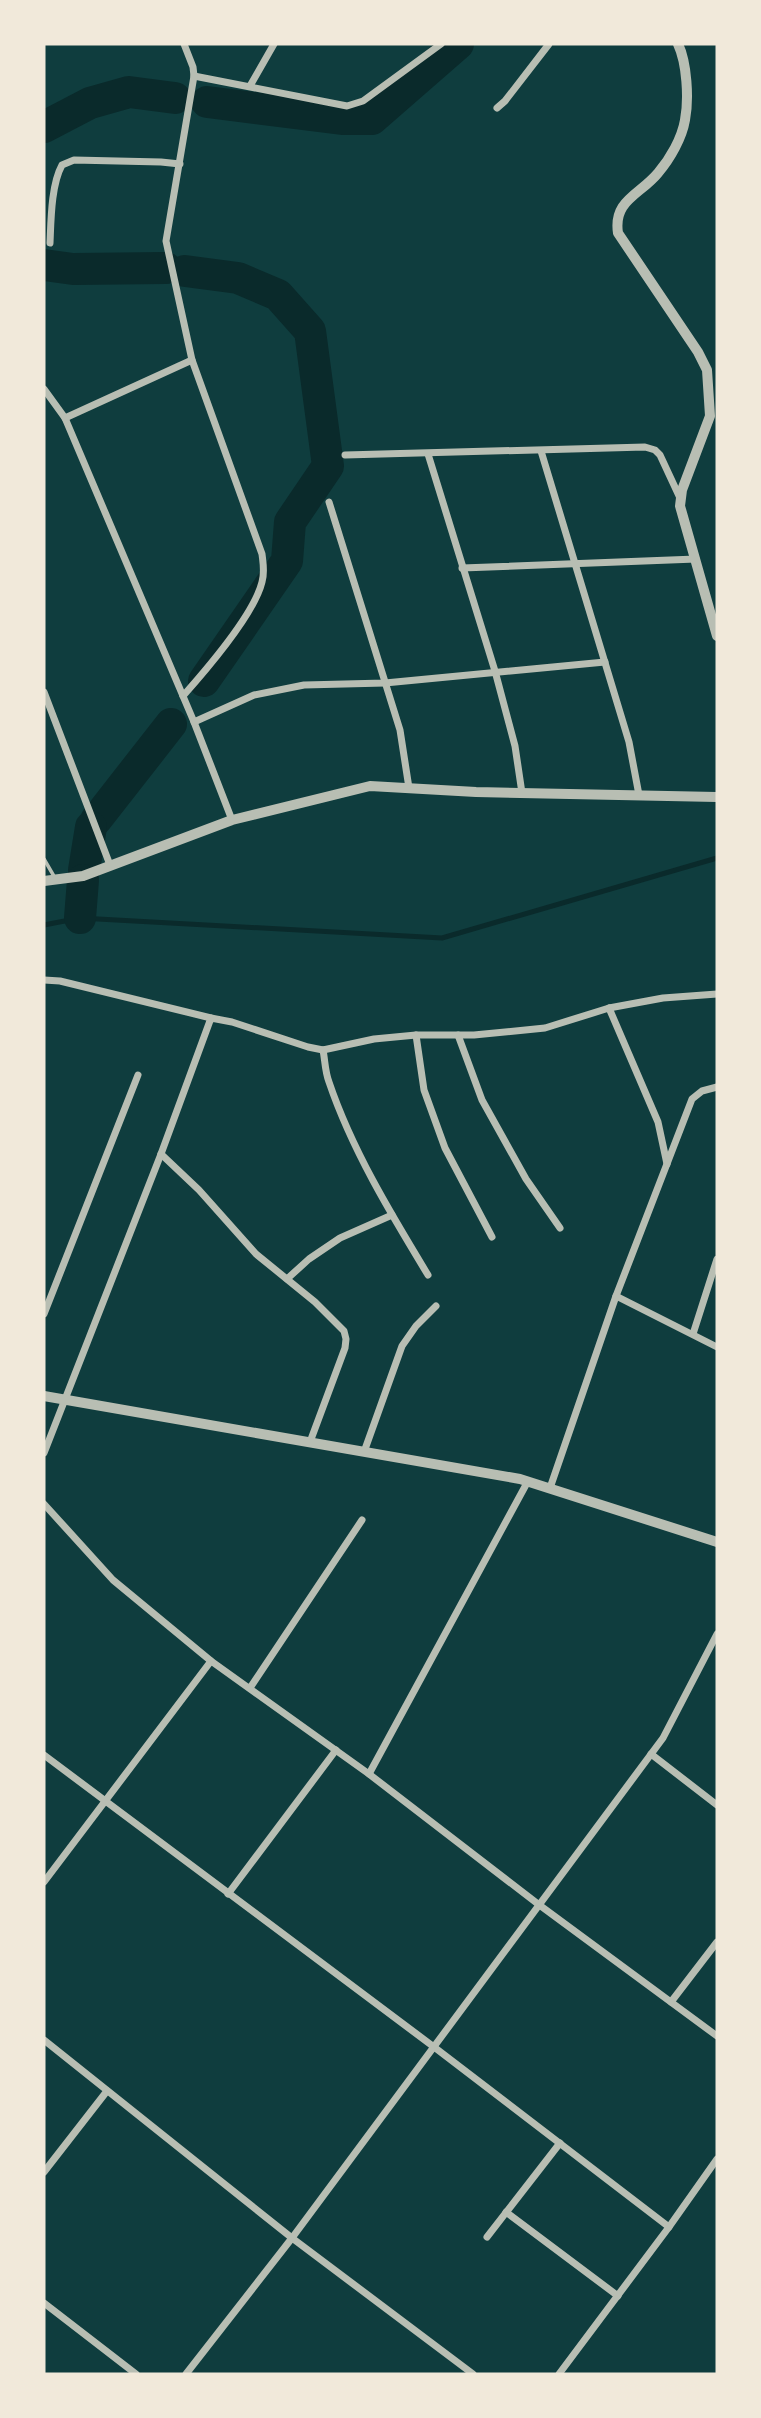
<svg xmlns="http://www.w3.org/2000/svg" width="761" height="2418" font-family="'Roboto Condensed',sans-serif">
  <rect width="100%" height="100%" fill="#0f3d3e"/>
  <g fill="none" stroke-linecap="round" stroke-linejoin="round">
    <polyline stroke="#0a2a2b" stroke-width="5" points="44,925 80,918 442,938 717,858"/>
    <g stroke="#0a2a2b" stroke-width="32">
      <polyline points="207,102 342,119 372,119 458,44"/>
      <polyline points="44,127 90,103 129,92 175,98"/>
      <polyline points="44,265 73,269 166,268"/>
      <polyline points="185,271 238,278 278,295 310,331 328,466 290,522 287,561 204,681"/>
      <polyline points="96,820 171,724"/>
      <polyline points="84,870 91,827"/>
      <polyline points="80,918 83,880"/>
    </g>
    <polyline stroke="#b8beb3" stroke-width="3.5" points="44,859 55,878"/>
    <g stroke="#b8beb3" stroke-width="7">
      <polyline points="194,76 347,106 363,101 441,44"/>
      <polyline points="250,86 274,44"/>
      <polyline points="497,108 505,101 549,44"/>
      <path d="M50,243c1,-22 1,-58 12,-78l12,-5 87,2 19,2"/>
      <polyline points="44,389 65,418 194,722 232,820"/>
      <polyline points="65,418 192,360"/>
      <polyline points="541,451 629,742 639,795"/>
      <polyline points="428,454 495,671 515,746 522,793"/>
      <polyline points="345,455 645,447 655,450 660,455 680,498"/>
      <polyline points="329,502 400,730 409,788"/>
      <polyline points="462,568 696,559"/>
      <polyline points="44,692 110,865"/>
      <path d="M183,696c24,-27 71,-81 79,-114 3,-10 1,-19 0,-28l-70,-194 -26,-119 28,-165 -1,-9 -9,-23"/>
      <polyline points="194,722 254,695 304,685 385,683 605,662"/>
      <polyline points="44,980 60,981 211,1018"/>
      <polyline points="609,1008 658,1122 667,1164"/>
      <polyline points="416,1035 424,1090 445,1148 492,1237"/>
      <polyline points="458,1035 482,1100 526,1179 560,1228"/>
      <path d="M323,1050c2,10 2,22 6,32 23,68 62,132 99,193"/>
      <polyline points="161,1154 199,1190 256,1254 315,1302 344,1331 346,1339 345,1348 310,1442"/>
      <polyline points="287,1279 309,1259 340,1238 392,1215"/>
      <polyline points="616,1296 717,1347"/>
      <polyline points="44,1314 138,1075"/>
      <polyline points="693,1334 717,1259"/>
      <polyline points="364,1452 402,1346 416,1326 436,1306"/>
      <polyline points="44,1453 161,1154 211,1018 232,1022 308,1047 323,1050 374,1039 416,1035 474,1035 545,1028 609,1008 663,998 717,994"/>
      <polyline points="550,1488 616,1296 692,1099 702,1091 717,1087"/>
      <polyline points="44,1504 113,1580 211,1661 369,1774 538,1904 717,2036"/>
      <polyline points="250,1688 362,1520"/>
      <polyline points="651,1754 717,1805"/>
      <polyline points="44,1755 434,2047 669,2227"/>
      <polyline points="369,1774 528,1481"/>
      <polyline points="44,1882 211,1661"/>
      <polyline points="228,1894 336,1750"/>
      <polyline points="671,2002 717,1942"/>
      <polyline points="44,2040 292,2238 473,2374"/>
      <polyline points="44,2172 107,2091"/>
      <polyline points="506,2212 618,2296"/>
      <polyline points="487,2237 560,2143"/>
      <polyline points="44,2303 136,2374"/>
      <polyline points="186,2374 292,2238 663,1738 717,1634"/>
      <polyline points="559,2374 669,2227 717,2159"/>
    </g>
    <g stroke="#b8beb3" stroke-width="10">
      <path d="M678,44c9,19 11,55 7,76 -3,18 -15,39 -27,53 -18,22 -45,27 -40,60l80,119 9,18 3,46 -28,74 -2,16 37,130"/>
      <polyline points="44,881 83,876 232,820 370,786 476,792 717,797"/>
      <polyline points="44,1396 520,1479 717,1542"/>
    </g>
  </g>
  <rect width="761" height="2418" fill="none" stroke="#f1e9da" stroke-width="91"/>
</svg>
